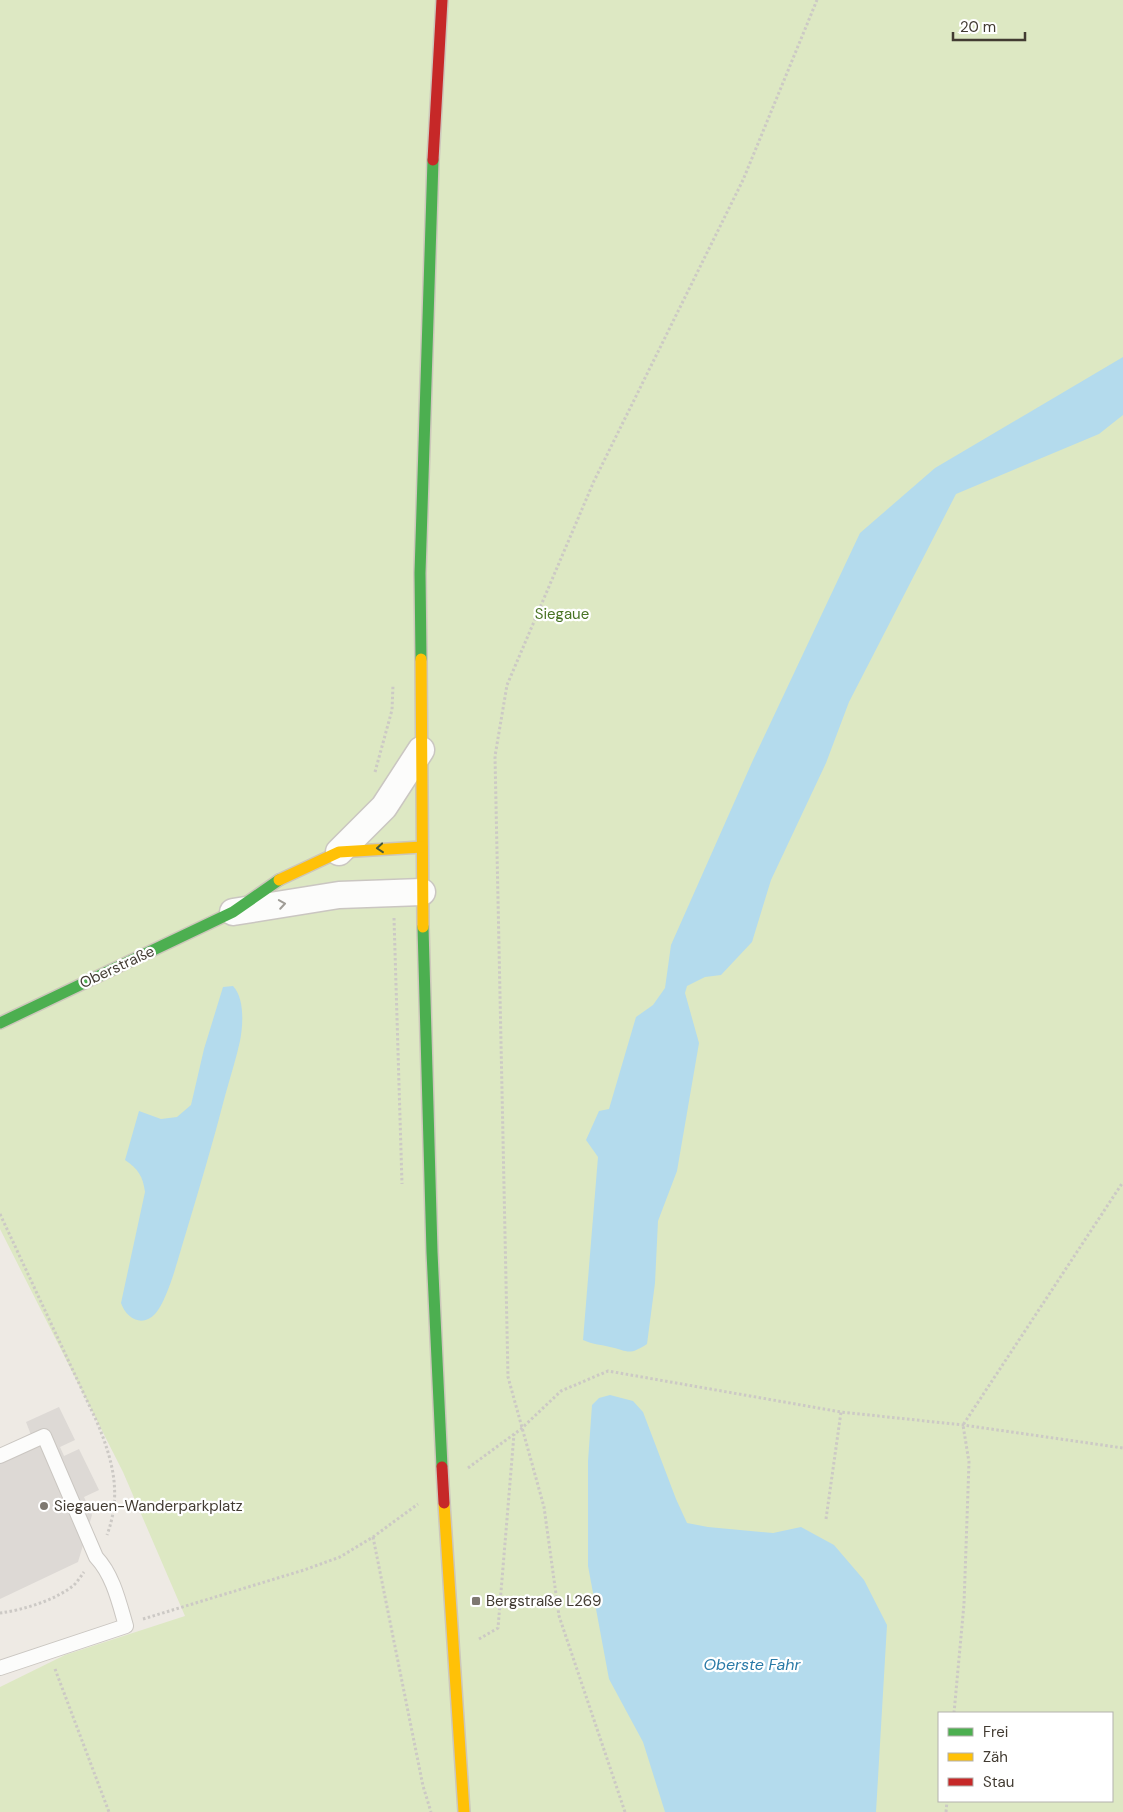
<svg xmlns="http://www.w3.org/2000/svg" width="1123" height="1812" font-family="'DM Sans',sans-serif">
  <rect width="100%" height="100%" fill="#eeeae4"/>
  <path fill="#dde8c3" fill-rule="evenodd" d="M0,0h1123v1812h-1123v-125l65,-32 120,-39 -62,-144 -123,-243zM939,1713h173v88h-173z"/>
  <polygon fill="#ddd9d5" points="59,1407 75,1440 60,1447 64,1456 79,1449 99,1490 84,1497 92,1515 78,1562 0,1599 0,1449 31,1435 26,1422"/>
  <g fill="#b4dbed">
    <path d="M1123,357v58l-24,19 -143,60 -107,208 -23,61 -55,117 -19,62 -31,33 -16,2 -18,9 -2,7 14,50 -22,128 -19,50 -3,62 -8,61c-18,12 -19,7 -37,3 -12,-3 -16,-2 -27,-7l15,-183 -12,-17 13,-29 10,-2 27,-92 17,-12 12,-17 6,-43 82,-185 107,-227 75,-65z"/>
    <path d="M233,986c12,13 10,39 7,55 -4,18 -10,37 -15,55 -12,47 -26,93 -40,140 -6,19 -17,64 -30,78 -13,14 -29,4 -34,-11l24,-111c-2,-16 -7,-23 -20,-32l14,-49 22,8 16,-2 14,-12 13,-56 19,-62z"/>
    <polygon points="610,1395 633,1401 643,1412 676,1499 687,1523 708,1527 773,1533 801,1527 834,1545 864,1580 887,1625 876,1812 665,1812 643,1742 609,1679 588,1566 588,1461 592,1405 599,1398"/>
  </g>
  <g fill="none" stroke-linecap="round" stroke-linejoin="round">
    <g stroke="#cac6c1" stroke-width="16">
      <path id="lane" d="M0,1456l44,-20 52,121c17,18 23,45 30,69l-126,42"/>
    </g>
    <g stroke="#cac6c1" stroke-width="29">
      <g id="street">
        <polyline points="339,852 384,807 421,750"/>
        <polyline points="233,912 339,895 422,892"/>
      </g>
    </g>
    <g stroke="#cdc7bb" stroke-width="14">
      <g id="fast">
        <polyline points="421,659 420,573 433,160"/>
        <polyline points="423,927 432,1252 442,1467"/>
        <polyline points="0,1023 233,912 279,880"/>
      </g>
    </g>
    <g stroke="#cdc7bb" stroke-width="14">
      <g id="slow">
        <polyline points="421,659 423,927"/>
        <polyline points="279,880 339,852 422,847"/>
        <polyline points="444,1503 464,1812"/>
      </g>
    </g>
    <g stroke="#cdc7bb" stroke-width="14">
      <polyline id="jam" points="433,160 442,0"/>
    </g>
    <g stroke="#ccc9c5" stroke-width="3" stroke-dasharray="2.5 2.5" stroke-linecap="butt">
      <polyline points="375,772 392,710 393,685"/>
      <polyline points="394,918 402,1184"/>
      <path d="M0,1214l97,208c16,39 25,72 10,113"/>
      <polyline points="468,1468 521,1429 561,1391 608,1371 841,1412 963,1425 1123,1448"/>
      <polyline points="826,1519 841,1412"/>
      <polyline points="373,1537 423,1786 431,1812"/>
      <path d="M0,1613c23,-3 56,-13 74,-28 4,-4 7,-9 10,-13"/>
      <polyline points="143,1619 304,1570 340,1557 373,1537 418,1504"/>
      <polyline points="479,1639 498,1628 514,1434"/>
      <polyline points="55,1669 109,1812"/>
      <polyline points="954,1713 964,1604 969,1462 963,1425 1123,1182"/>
      <polyline points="625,1812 559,1616 544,1507 508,1377 495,756 507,685 594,481 743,180 817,0"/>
      <polyline points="946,1812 947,1801"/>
    </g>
    <use href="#lane" stroke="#fcfcfb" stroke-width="14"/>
    <use href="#street" stroke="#fcfcfb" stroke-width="26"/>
    <use href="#fast" stroke="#4caf50" stroke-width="11"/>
    <use href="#slow" stroke="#ffc107" stroke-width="11"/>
    <use href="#jam" stroke="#c62828" stroke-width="11"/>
    <g stroke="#cdc7bb" stroke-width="14" stroke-linecap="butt">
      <polyline id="jam-bridge" points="442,1467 444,1503"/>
    </g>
    <use href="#jam-bridge" stroke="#c62828" stroke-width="11"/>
  </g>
  <defs><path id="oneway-chevron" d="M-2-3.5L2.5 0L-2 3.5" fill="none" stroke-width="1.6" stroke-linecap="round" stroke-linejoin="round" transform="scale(1.25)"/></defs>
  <use stroke="#44583a" href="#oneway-chevron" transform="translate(380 848) rotate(175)"/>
  <use stroke="#9f9c96" href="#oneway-chevron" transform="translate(282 904) rotate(-9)"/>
  <g fill="#7e7870" stroke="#fff" stroke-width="2">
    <circle cx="44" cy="1506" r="5"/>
    <rect x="471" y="1596" width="10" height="10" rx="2.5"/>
  </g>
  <g text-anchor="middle" stroke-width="4.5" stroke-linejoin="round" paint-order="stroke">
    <g font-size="15" fill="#497425" stroke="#fff">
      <text x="562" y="619">Siegaue</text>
    </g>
    <g font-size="15" fill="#423b32" stroke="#fff">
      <text transform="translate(117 967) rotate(-25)" y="5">Oberstraße</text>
    </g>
    <g font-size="15" fill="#423b32" stroke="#fff" text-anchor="start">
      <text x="54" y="1511">Siegauen-Wanderparkplatz</text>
      <text x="486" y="1606">Bergstraße L269</text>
    </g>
    <g font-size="16" font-style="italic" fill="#2a7aa7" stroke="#fff">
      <text x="752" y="1670">Oberste Fahr</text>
    </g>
  </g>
  <rect x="938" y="1712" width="175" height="90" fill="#ffffff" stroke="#b3b1ad"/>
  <rect x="948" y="1728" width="25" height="8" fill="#4caf50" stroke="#b3b1ad"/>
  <text x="983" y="1737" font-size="15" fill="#423b32">Frei</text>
  <rect x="948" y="1753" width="25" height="8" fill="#ffc107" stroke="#b3b1ad"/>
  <text x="983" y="1762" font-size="15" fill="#423b32">Zäh</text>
  <rect x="948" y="1778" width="25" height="8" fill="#c62828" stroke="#b3b1ad"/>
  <text x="983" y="1787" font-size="15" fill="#423b32">Stau</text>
  <path d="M953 32v8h72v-8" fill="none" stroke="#423b32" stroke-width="2.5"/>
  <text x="960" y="32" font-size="15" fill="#423b32" stroke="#ffffff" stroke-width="4" paint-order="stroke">20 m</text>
</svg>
